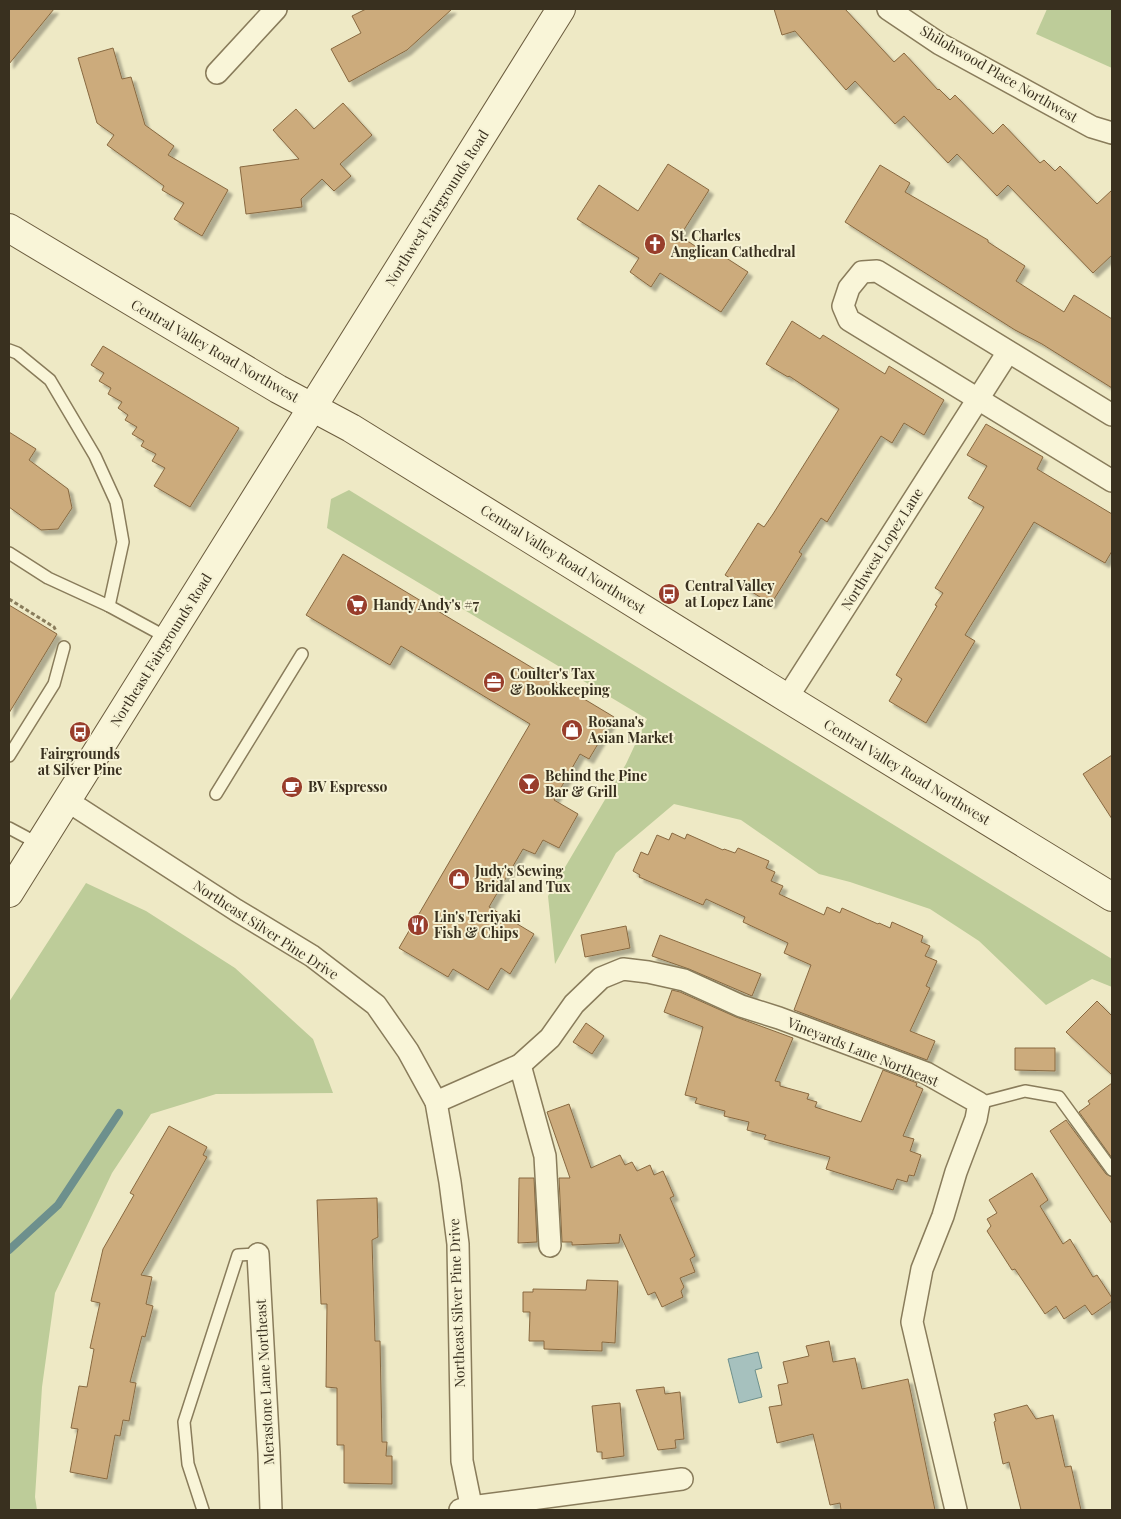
<svg xmlns="http://www.w3.org/2000/svg" width="1121" height="1519" font-family="'Playfair Display',serif">
  <defs>
    <filter id="shadow"><feDropShadow dx="4.5" dy="4.5" stdDeviation="1" flood-color="#0004"/></filter>
  </defs>
  <rect width="100%" height="100%" fill="#eee9c5"/>
  <g fill="#bdcc99">
    <polygon points="1047,9 1112,9 1112,68 1036,34"/>
    <polygon points="349,490 1112,959 1112,987 1092,979 1046,1005 979,941 930,909 850,882 819,874 741,820 674,804 616,853 555,964 548,896 626,764 647,719 327,528 331,499"/>
    <polygon points="86,883 146,911 235,968 313,1039 333,1093 216,1094 151,1114 112,1173 55,1293 42,1387 35,1497 37,1510 9,1510 9,1002"/>
  </g>
  <polygon fill="#a6c1be" stroke="#6d908d" points="758,1352 762,1368 755,1370 762,1397 739,1403 728,1359"/>
  <g fill="none" stroke-linecap="round" stroke-linejoin="round">
    <polyline stroke="#6d908d" stroke-width="8" points="9,1250 58,1205 119,1113"/>
  </g>
  <g fill="#ccab7b" stroke="#886941" filter="url(#shadow)">
    <polygon points="9,9 54,9 9,64"/>
    <polygon points="366,9 452,9 407,50 349,82 331,49 361,33 352,16"/>
    <polygon points="774,9 845,9 894,62 904,53 938,90 939,89 950,100 955,95 993,134 1003,124 1040,163 1044,160 1055,171 1060,166 1097,204 1112,190 1112,255 1093,273 1008,185 997,196 957,154 948,163 904,116 895,124 855,81 846,90 795,31 782,35"/>
    <polygon points="113,48 122,79 131,77 145,125 174,146 168,155 228,190 202,236 174,219 184,203 162,190 164,186 107,145 114,135 97,123 78,58"/>
    <polygon points="343,103 372,135 340,164 351,176 334,191 322,179 301,199 302,207 246,214 240,167 299,159 273,130 296,109 314,129"/>
    <polygon points="668,164 709,190 680,236 713,258 717,252 748,272 721,312 660,273 651,287 630,272 639,258 577,219 599,185 638,211"/>
    <polygon points="880,165 910,183 905,192 988,240 988,242 1025,266 1016,281 1064,312 1074,295 1112,319 1112,388 1042,344 1015,330 845,222"/>
    <polygon points="792,321 820,339 823,335 885,374 889,366 944,400 924,435 904,423 892,443 881,436 827,522 821,518 799,552 802,554 771,604 725,575 758,523 764,527 773,514 839,409 789,376 788,377 766,364"/>
    <polygon points="103,346 239,428 190,507 154,486 165,468 152,461 156,454 141,446 144,441 132,434 137,427 125,420 128,415 118,408 122,402 108,394 111,388 99,381 104,373 91,365"/>
    <polygon points="986,424 1043,457 1037,469 1112,514 1112,551 1105,563 1034,522 965,635 975,641 926,723 889,701 902,679 896,675 937,606 935,605 943,593 935,588 984,507 968,498 987,466 967,455"/>
    <polygon points="9,432 36,449 29,460 68,489 72,508 58,529 41,530 9,507"/>
    <polygon points="343,554 614,717 589,759 580,754 554,800 578,814 559,848 543,840 535,854 523,849 489,907 534,934 510,974 501,968 488,990 453,969 448,977 399,948 530,724 401,646 390,665 306,615"/>
    <polygon points="9,605 57,634 9,713"/>
    <polygon points="1112,755 1112,819 1083,774"/>
    <polygon points="672,833 685,839 687,834 723,850 724,849 735,853 738,848 769,861 766,868 775,872 771,881 783,886 779,894 824,915 827,907 840,913 842,908 878,924 879,923 890,928 892,922 923,936 921,942 930,946 925,956 937,961 926,986 930,988 910,1031 935,1041 927,1060 794,1010 811,965 784,953 788,943 743,922 745,917 706,899 703,905 639,877 640,875 633,871 641,852 648,855 657,835 669,840"/>
    <polygon points="626,926 630,948 585,957 581,935"/>
    <polygon points="660,935 761,974 752,996 689,969 652,956"/>
    <polygon points="672,990 680,992 736,1017 793,1038 775,1081 780,1082 780,1086 809,1094 807,1099 817,1102 815,1107 861,1122 883,1070 917,1083 916,1086 923,1089 903,1136 914,1139 910,1151 921,1155 914,1176 909,1175 907,1182 897,1179 893,1190 826,1169 830,1157 764,1139 766,1135 747,1130 749,1122 724,1116 725,1111 695,1103 697,1098 685,1095 703,1027 664,1012"/>
    <polygon points="1097,1001 1112,1016 1112,1075 1066,1032"/>
    <polygon points="586,1023 604,1036 592,1054 573,1042"/>
    <polygon points="1015,1048 1055,1048 1055,1071 1015,1070"/>
    <polygon points="1112,1083 1112,1158 1079,1112 1090,1104 1088,1101"/>
    <polygon points="569,1104 591,1168 620,1155 625,1165 632,1162 637,1171 650,1165 654,1175 663,1171 674,1196 670,1198 695,1256 690,1259 695,1272 680,1278 684,1287 681,1291 683,1297 662,1307 655,1292 648,1295 620,1234 619,1243 572,1245 572,1242 562,1242 559,1178 570,1178 547,1112"/>
    <polygon points="1066,1120 1106,1174 1112,1177 1112,1224 1050,1131"/>
    <polygon points="169,1126 207,1147 203,1155 207,1157 141,1275 152,1277 146,1304 153,1306 145,1337 142,1336 130,1382 136,1383 129,1421 123,1420 120,1436 115,1435 107,1479 70,1472 78,1429 71,1428 79,1386 87,1387 94,1349 90,1348 100,1303 91,1301 103,1249 134,1195 130,1193"/>
    <polygon points="1032,1173 1048,1200 1040,1206 1063,1244 1070,1239 1093,1277 1097,1275 1112,1298 1112,1301 1092,1315 1085,1305 1064,1319 1056,1306 1045,1314 1015,1269 1012,1270 987,1231 991,1226 987,1219 997,1213 989,1200"/>
    <polygon points="519,1178 534,1178 537,1242 518,1243"/>
    <polygon points="377,1198 378,1237 372,1240 375,1341 380,1341 382,1442 387,1442 386,1456 392,1456 392,1484 344,1483 344,1445 337,1445 337,1388 326,1387 327,1304 321,1304 317,1200"/>
    <polygon points="587,1280 618,1281 615,1343 602,1342 602,1351 544,1349 544,1341 529,1341 530,1312 523,1312 523,1292 533,1292 533,1289 586,1290"/>
    <polygon points="829,1341 833,1362 855,1358 862,1389 908,1379 935,1510 841,1510 840,1503 830,1505 813,1434 777,1443 769,1407 782,1405 778,1385 788,1383 783,1362 809,1356 806,1346"/>
    <polygon points="664,1387 665,1394 680,1392 684,1439 675,1440 676,1448 658,1450 636,1390"/>
    <polygon points="620,1403 624,1456 602,1459 602,1452 597,1452 592,1406"/>
    <polygon points="1027,1405 1036,1419 1053,1415 1065,1467 1071,1466 1081,1510 1021,1510 1009,1462 1003,1464 994,1422 996,1421 994,1414"/>
  </g>
  <g fill="none" stroke-linecap="round" stroke-linejoin="round">
    <g stroke="#897c5b" stroke-width="14">
      <g id="service">
        <polyline points="9,350 17,353 50,380 95,456 116,502 123,542 109,606"/>
        <polyline points="9,553 48,578 109,606 168,638"/>
        <polyline points="9,756 54,684 64,647"/>
        <polyline points="216,794 302,654"/>
        <polyline points="9,828 39,844"/>
        <polyline points="979,1103 1025,1091 1059,1097 1112,1170"/>
        <polyline points="203,1510 188,1464 184,1422 238,1255 258,1254"/>
      </g>
    </g>
    <g stroke="#897c5b" stroke-width="24">
      <g id="minor">
        <polyline points="888,9 940,44 1092,127 1112,133"/>
        <polyline points="217,73 276,9"/>
        <polyline points="1112,415 877,271 862,272 849,288 843,306 849,320 1112,481"/>
        <polyline points="787,698 1008,352"/>
        <polyline points="66,800 236,910 312,956 376,1005 408,1051 436,1102 450,1182 458,1244 462,1461 472,1510"/>
        <polyline points="520,1065 545,1156 550,1246"/>
        <polyline points="436,1102 520,1065 550,1038 574,1004 601,978 623,969 648,972 684,980 741,1006 779,1018 926,1073 979,1103 976,1119 956,1172 943,1216 922,1269 912,1322 956,1510"/>
        <polyline points="258,1254 269,1453 271,1510"/>
        <polyline points="460,1510 471,1507 682,1479"/>
      </g>
    </g>
    <g stroke="#6b5c3e" stroke-width="30">
      <g id="secondary">
        <polyline points="9,228 278,389 351,428 787,698 1112,897"/>
        <polyline points="9,893 561,9"/>
      </g>
    </g>
    <polyline stroke="#897c5b" stroke-width="3" stroke-dasharray="4 2.5" stroke-linecap="butt" points="9,599 54,627 56,631"/>
    <use href="#service" stroke="#f9f5d8" stroke-width="11"/>
    <use href="#minor" stroke="#f9f5d8" stroke-width="21"/>
    <use href="#secondary" stroke="#f9f5d8" stroke-width="28"/>
  </g>
  <defs>
    <g id="church-disc" transform="scale(1.125)"><circle r="9.5" fill="#983d2b" stroke="#f6f2d4"/><path d="M-1.2-6h2.4v3.5h3.3v2.4h-3.3V6h-2.4V-.1h-3.3v-2.4h3.3Z" fill="#fff"/></g>
    <g id="bus-disc" transform="scale(1.125)"><circle r="9.5" fill="#983d2b" stroke="#f6f2d4"/><path d="M-5-6H5V4H4V6H2V4H-2V6H-4V4H-5ZM-3.5-4V0h7V-4ZM-3.5 1.2v1.5H-2V1.2ZM2 1.2v1.5H3.5V1.2Z" fill="#fff"/></g>
    <g id="supermarket-disc" transform="scale(1.125)"><circle r="9.5" fill="#983d2b" stroke="#f6f2d4"/><path d="M-6-5.5h2.5l.6 2H6L4.5 2H-2.5L-4.4-4H-6ZM-1.5 3.2a1.3 1.3 0 1 0 .1 0ZM3 3.2a1.3 1.3 0 1 0 .1 0Z" fill="#fff"/></g>
    <g id="office-disc" transform="scale(1.125)"><circle r="9.5" fill="#983d2b" stroke="#f6f2d4"/><path d="M-6-3h4V-5.5h4V-3h4V5H-6ZM-1-4.5V-3h2v-1.5ZM-6 0V1H6V0Z" fill="#fff"/></g>
    <g id="shop-disc" transform="scale(1.125)"><circle r="9.5" fill="#983d2b" stroke="#f6f2d4"/><path d="M-5-2.5h2.3a2.7 3.5 0 0 1 5.4 0H5L5.5 6h-11ZM-1.5-2.5h3a1.5 2.3 0 0 0-3 0Z" fill="#fff"/></g>
    <g id="bar-disc" transform="scale(1.125)"><circle r="9.5" fill="#983d2b" stroke="#f6f2d4"/><path d="M-6-5H6L.8 .8V4.5H3.5V6h-7V4.5H-.8V.8Z" fill="#fff"/></g>
    <g id="cafe-disc" transform="scale(1.125)"><circle r="9.5" fill="#983d2b" stroke="#f6f2d4"/><path d="M-5.5-4.5H6V0H3Q3 3.5 0 3.5H-2.5Q-5.5 3.5-5.5 0ZM3-3.2v2h1.7v-2ZM-6 4.5H4V6H-6Z" fill="#fff"/></g>
    <g id="restaurant-disc" transform="scale(1.125)"><circle r="9.5" fill="#983d2b" stroke="#f6f2d4"/><path d="M-5-6h1v4h1v-4h1v4h1v-4h1v5L-1.5 .5V6h-2V.5L-5-1ZM5-6V6H3V1.5H1.5Q1.5-4 5-6Z" fill="#fff"/></g>
  </defs>
  <g fill-rule="evenodd">
    <use href="#church-disc" x="655" y="244"/>
    <use href="#bus-disc" x="669" y="594"/>
    <use href="#supermarket-disc" x="357" y="605"/>
    <use href="#office-disc" x="494" y="682"/>
    <use href="#shop-disc" x="572" y="730"/>
    <use href="#bus-disc" x="80" y="732"/>
    <use href="#bar-disc" x="529" y="784"/>
    <use href="#cafe-disc" x="292" y="787"/>
    <use href="#shop-disc" x="459" y="879"/>
    <use href="#restaurant-disc" x="418" y="925"/>
  </g>
  <g text-anchor="middle" stroke-width="4" stroke-linejoin="round" paint-order="stroke">
    <g font-size="14" fill="#39301f" stroke="#f6f2d4">
      <text transform="translate(999 74) rotate(30)" y="5">Shilohwood Place Northwest</text>
      <text transform="translate(437 208) rotate(-58)" y="5">Northwest Fairgrounds Road</text>
      <text transform="translate(215 351) rotate(30)" y="5">Central Valley Road Northwest</text>
      <text transform="translate(882 549) rotate(-58)" y="5">Northwest Lopez Lane</text>
      <text transform="translate(563 559) rotate(32)" y="5">Central Valley Road Northwest</text>
      <text transform="translate(161 650) rotate(-58)" y="5">Northeast Fairgrounds Road</text>
      <text transform="translate(907 772) rotate(31)" y="5">Central Valley Road Northwest</text>
      <text transform="translate(266 930) rotate(33)" y="5">Northeast Silver Pine Drive</text>
      <text transform="translate(863 1052) rotate(22)" y="5">Vineyards Lane Northeast</text>
      <text transform="translate(457 1303) rotate(-92)" y="5">Northeast Silver Pine Drive</text>
      <text transform="translate(265 1382) rotate(-93)" y="5">Merastone Lane Northeast</text>
    </g>
    <g font-size="14" font-weight="bold" fill="#39301f" stroke="#f6f2d4" text-anchor="start">
      <text x="671" y="241">St. Charles<tspan x="671" dy="16">Anglican Cathedral</tspan></text>
      <text x="685" y="591">Central Valley<tspan x="685" dy="16">at Lopez Lane</tspan></text>
      <text x="373" y="610">Handy Andy's #7</text>
      <text x="510" y="679">Coulter's Tax<tspan x="510" dy="16">&amp; Bookkeeping</tspan></text>
      <text x="588" y="727">Rosana's<tspan x="588" dy="16">Asian Market</tspan></text>
      <text x="80" y="759" text-anchor="middle">Fairgrounds<tspan x="80" dy="16">at Silver Pine</tspan></text>
      <text x="545" y="781">Behind the Pine<tspan x="545" dy="16">Bar &amp; Grill</tspan></text>
      <text x="308" y="792">BV Espresso</text>
      <text x="475" y="876">Judy's Sewing<tspan x="475" dy="16">Bridal and Tux</tspan></text>
      <text x="434" y="922">Lin's Teriyaki<tspan x="434" dy="16">Fish &amp; Chips</tspan></text>
    </g>
  </g>
  <rect width="1121" height="1519" fill="none" stroke="#39301f" stroke-width="20"/>
</svg>
